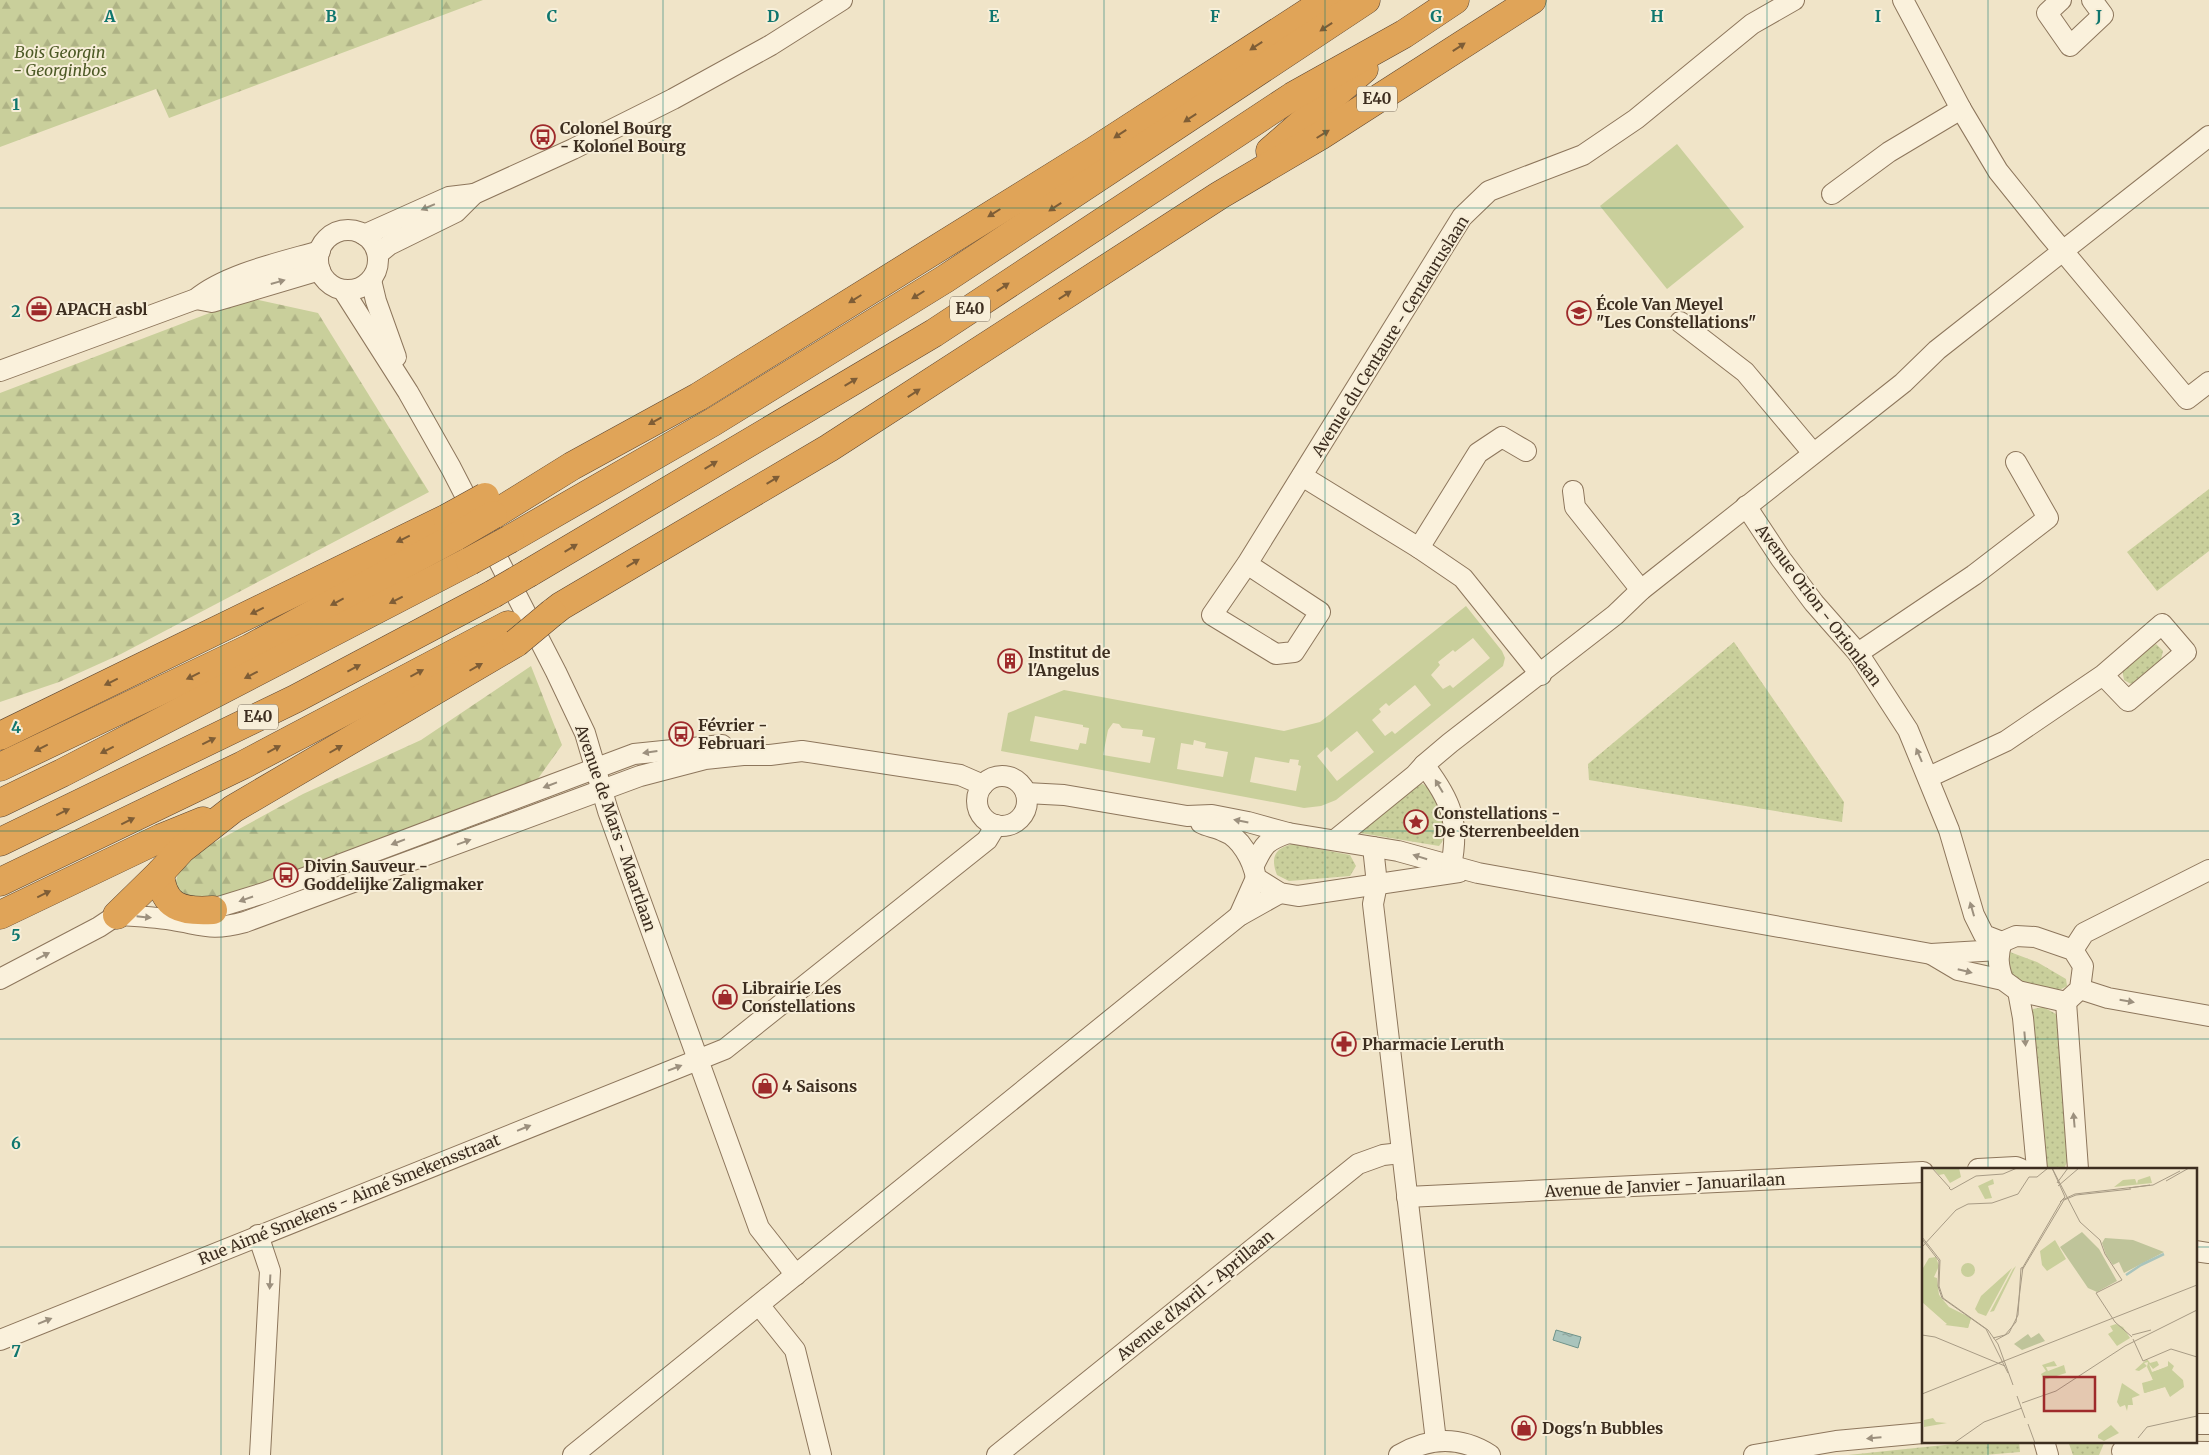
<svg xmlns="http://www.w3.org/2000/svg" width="2209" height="1455" font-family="Merriweather,serif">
  <defs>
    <pattern id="grass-dots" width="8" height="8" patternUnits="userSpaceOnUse" patternTransform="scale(1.25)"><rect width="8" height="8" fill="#c9cf9b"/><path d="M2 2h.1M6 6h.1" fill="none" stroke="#aeb285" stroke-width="1.8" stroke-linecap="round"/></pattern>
    <pattern id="forest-firs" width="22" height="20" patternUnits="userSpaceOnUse" patternTransform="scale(1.25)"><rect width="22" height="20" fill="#c9cf9b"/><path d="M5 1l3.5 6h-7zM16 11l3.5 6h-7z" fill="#aeb285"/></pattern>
    <pattern id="water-ripples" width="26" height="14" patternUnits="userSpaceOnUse" patternTransform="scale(1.25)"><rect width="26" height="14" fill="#a9c4bc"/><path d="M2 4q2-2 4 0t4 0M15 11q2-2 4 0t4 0" fill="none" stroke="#8ba098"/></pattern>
  </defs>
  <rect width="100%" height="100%" fill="#f0e4c8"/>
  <g fill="url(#grass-dots)">
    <polygon points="2209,489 2209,551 2157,591 2127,552"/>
    <polygon points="1734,642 1844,802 1842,822 1589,780 1588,764"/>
    <polygon points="2156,644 2163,651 2160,663 2131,684 2124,680 2122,669"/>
    <path d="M1423,784c3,3 9,6 12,10 8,14 16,40 4,52l-79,-13 -4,-4 55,-43z"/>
    <path d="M1293,844l57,11 6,11 -6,10 -61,5 -12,-6c-7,-18 -2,-27 16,-31z"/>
    <path d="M2010,952l27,10 29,17 1,7c-16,11 -44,2 -56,-12 -3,-4 -5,-11 -7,-15z"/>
    <polygon points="2043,1007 2056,1014 2057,1021 2069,1157 2064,1169 2049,1169 2045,1166 2029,1015 2033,1009"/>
    <polygon points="1983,1441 2019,1441 2020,1452 1984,1455 1848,1455"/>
    <polygon points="2068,1441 2105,1441 2099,1455 2073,1455"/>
  </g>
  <g fill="url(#forest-firs)">
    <polygon points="0,0 483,0 169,118 156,89 0,147"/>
    <polygon points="249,298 318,313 429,492 121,654 59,682 0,702 0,393"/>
    <polygon points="531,666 562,745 537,780 223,900 194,903 177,890 176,881 179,870 195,853 303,794 421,740"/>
  </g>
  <g fill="#c9cf9b" fill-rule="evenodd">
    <polygon points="1677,144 1744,227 1667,289 1600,206"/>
    <path d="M1466,606l36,45 3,7 -2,8 -167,134 -15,6 -17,2 -303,-57 7,-38 56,-23 220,41 36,-9zM1473,638l17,20 -37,30 -3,-3 -7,4 -12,-14 9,-10 -2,-3 15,-12 2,2zM1415,685l16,20 -36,29 -3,-3 -7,5 -13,-16 9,-8 -2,-3 7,-6 3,3zM1035,716l48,9v2l6,1 -3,16 -6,-1 -2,7 -48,-9zM1113,723l6,1 3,4 21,2 -1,6 13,2 -5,25 -47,-8 5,-25zM1357,731l17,21 -37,29 -20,-25 10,-9 4,5zM1194,740l12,3 -1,5 23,4 -5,25 -46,-8 4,-26 12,2zM1255,757l34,6 1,-4 9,1 -1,5 3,1 -5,25 -46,-9z"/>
  </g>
  <polygon fill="url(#water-ripples)" stroke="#6f938a" points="1556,1330 1581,1337 1578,1348 1553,1340"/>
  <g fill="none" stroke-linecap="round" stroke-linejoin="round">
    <g stroke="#8d765c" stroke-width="22">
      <g id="minor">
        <polyline points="1903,0 1961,109 1998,171 2047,232 2187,399 2209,382"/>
        <polyline points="2061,0 2047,13 2070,46 2103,15 2092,0"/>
        <polyline points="1832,194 1889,152 1961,109"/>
        <circle cx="348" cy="260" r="30"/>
        <polyline points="364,235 449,197 474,194"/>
        <polyline points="378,254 389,245 456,212 474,194 573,149 673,99 771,45 842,0"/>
        <polyline points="371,280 376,301 396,357"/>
        <polyline points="343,290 408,392 451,468 556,672 585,733 608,811 759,1228 796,1275"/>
        <polyline points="196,299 212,302 320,270"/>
        <polyline points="1680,322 1745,372 1813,453"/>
        <path d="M0,371l196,-72c30,-25 86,-37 124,-48"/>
        <polyline points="1302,476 1419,548 1463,578 1541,675"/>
        <polyline points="1573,491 1575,507 1641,590"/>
        <polyline points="1746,506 1781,559 1814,603 1858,653 1908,730 1949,830 1974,915 1984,935 2002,942"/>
        <polyline points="1419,548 1478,453 1502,437 1526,451"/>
        <polyline points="1247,564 1320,612 1294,652 1276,654 1212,615 1247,564 1462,217 1489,191 1583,155 1636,119 1752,24 1794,0"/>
        <polyline points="1858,653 1974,575 2048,518 2016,462"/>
        <polyline points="1424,765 1450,743 1615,615 1641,590 1903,383 1937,350 2209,136"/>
        <circle cx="1002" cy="801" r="25"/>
        <polyline points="1929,777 2006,741 2103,675 2128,701 2186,652 2162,624 2103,675"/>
        <polyline points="1026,793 1064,795 1187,816 1212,815 1248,822 1288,833 1398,851 1478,873 1931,954 1999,950"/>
        <path d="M1201,823c7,4 15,4 22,8 18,6 30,30 33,47l24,15 18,3 161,-24"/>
        <path d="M1335,840l80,-65 9,-10c27,35 36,57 27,101"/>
        <polyline points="1373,847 1377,884 1373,904 1436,1441"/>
        <path d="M1254,865c10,-21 12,-24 34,-32"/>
        <polyline points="199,913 264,893 634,754 722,745"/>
        <polyline points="1239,916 1256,878"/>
        <polyline points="2073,950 2084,933 2209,870"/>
        <polyline points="1931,954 1958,970 2003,980 2018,991 2066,1002"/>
        <path d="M0,979l99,-52 18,-12c18,1 37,2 55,5 32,5 39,11 73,2l395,-146 65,-17 38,-4h27l32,-4 158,24 23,10"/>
        <path d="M2003,980c-5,-15 -6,-24 -1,-38l14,-6 19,1 38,13 10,16 -3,23 -14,13"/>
        <polyline points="2080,989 2108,998 2209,1016"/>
        <polyline points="2018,991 2023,1018 2037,1169"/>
        <polyline points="2066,1002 2078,1169"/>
        <polyline points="1978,1169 2016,1167 2021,1169"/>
        <polyline points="1407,1197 1923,1172"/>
        <polyline points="258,1235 270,1271 260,1455"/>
        <polyline points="2195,1251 2209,1253"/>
        <polyline points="759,1305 795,1350 821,1455"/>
        <polyline points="0,1340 725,1049 987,840 996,825"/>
        <polyline points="2195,1424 2209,1424"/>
        <polyline points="2044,1441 2048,1455"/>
        <polyline points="2122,1451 2209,1452"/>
        <polyline points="573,1455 1239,916 1280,893"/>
        <polyline points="997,1455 1358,1164 1383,1155 1401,1153"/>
        <path d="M1399,1455c30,-18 61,-19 91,0"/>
        <polyline points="1754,1455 1836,1441 1923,1433"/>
      </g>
    </g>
    <g stroke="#5b4430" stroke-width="29">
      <g id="highway">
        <polyline points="1270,151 1364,69"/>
        <polyline points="493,515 572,466 698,397 1094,151 1327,0"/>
        <polyline points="510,539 713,422 945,279 1366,0"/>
        <polyline points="529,573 934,333 1293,96 1404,34 1455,0"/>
        <polyline points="552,613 561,606 829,448 1220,195 1320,136 1532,0"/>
        <polyline points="0,736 447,518"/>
        <polyline points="0,767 250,648 457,536"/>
        <polyline points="0,803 62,773 470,561"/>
        <polyline points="0,842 295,699 493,594"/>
        <path d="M160,873c3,35 22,39 53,37"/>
        <polyline points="0,882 243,765 508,625"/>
        <polyline points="0,915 161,838 203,821"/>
        <polyline points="117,915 160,873 182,849 233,809 516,643"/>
      </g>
    </g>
    <use href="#minor" stroke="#faf1dc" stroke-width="20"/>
    <use href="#highway" stroke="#e0a458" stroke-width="28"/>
    <g stroke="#5b4430" stroke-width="29" stroke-linecap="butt">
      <g id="highway-bridge">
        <polyline points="447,518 485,497"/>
        <polyline points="457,536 493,515"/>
        <polyline points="470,561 510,539"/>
        <polyline points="493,594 529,573"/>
        <polyline points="516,643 552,613"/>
      </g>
    </g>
    <use href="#highway-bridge" stroke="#e0a458" stroke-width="28"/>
  </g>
  <defs><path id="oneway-solid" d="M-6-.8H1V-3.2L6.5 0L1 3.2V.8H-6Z" transform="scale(1.25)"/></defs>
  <g fill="#7e5d36">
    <use href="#oneway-solid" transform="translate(1326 27) rotate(146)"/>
    <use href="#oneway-solid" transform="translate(1256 46) rotate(147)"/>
    <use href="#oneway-solid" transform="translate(1459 47) rotate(-33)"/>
    <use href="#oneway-solid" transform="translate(1190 118) rotate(147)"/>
    <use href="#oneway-solid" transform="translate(1120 134) rotate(147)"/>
    <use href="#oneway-solid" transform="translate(1323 134) rotate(-32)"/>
    <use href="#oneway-solid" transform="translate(1055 207) rotate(147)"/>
    <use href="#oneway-solid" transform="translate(994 213) rotate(148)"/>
    <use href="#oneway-solid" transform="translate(1003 287) rotate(-33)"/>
    <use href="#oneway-solid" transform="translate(918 295) rotate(148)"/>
    <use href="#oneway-solid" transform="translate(1065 295) rotate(-33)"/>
    <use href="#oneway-solid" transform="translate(855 299) rotate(148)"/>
    <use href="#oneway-solid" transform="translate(851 382) rotate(-31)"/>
    <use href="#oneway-solid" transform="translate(914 393) rotate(-33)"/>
    <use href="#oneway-solid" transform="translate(655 421) rotate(151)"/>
    <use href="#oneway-solid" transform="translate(711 465) rotate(-31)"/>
    <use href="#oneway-solid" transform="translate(773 480) rotate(-31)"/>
    <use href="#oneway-solid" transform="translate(403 539) rotate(154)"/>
    <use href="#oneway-solid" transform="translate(571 548) rotate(-31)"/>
    <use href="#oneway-solid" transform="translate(633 563) rotate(-31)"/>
    <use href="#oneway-solid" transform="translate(396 600) rotate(153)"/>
    <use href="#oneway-solid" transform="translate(337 602) rotate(152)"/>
    <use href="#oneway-solid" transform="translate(257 611) rotate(154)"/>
    <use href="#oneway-solid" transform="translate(476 667) rotate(-30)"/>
    <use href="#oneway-solid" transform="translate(354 668) rotate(-28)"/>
    <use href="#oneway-solid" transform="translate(417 673) rotate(-28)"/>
    <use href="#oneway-solid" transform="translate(251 675) rotate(153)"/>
    <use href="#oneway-solid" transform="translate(193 676) rotate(154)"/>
    <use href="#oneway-solid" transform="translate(111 682) rotate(154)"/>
    <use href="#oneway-solid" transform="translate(209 741) rotate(-26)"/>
    <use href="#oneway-solid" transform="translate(41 748) rotate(154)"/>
    <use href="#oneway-solid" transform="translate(274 749) rotate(-28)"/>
    <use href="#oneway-solid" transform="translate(336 749) rotate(-30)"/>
    <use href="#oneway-solid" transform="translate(107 750) rotate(153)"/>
    <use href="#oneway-solid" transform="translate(63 812) rotate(-26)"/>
    <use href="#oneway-solid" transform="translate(128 821) rotate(-26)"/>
    <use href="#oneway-solid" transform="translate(44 894) rotate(-26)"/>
  </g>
  <g fill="#9c907e">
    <use href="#oneway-solid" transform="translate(428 207) rotate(157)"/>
    <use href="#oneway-solid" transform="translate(278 282) rotate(-16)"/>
    <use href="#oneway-solid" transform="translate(650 752) rotate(172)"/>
    <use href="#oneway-solid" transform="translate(1919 755) rotate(-113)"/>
    <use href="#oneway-solid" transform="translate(550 785) rotate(159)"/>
    <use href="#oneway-solid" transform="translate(1439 786) rotate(-121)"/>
    <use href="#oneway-solid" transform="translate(1241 821) rotate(-169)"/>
    <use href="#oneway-solid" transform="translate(398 842) rotate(159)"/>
    <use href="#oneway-solid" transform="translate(464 842) rotate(-20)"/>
    <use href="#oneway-solid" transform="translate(1420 857) rotate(-163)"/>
    <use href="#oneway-solid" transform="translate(246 899) rotate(161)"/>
    <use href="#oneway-solid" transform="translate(1972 909) rotate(-106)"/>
    <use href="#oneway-solid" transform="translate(144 917) rotate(6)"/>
    <use href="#oneway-solid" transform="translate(43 956) rotate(-27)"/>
    <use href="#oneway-solid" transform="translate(1965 971) rotate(14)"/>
    <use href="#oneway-solid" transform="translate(2127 1001) rotate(10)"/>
    <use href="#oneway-solid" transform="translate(2025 1039) rotate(85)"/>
    <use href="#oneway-solid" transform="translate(675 1068) rotate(-21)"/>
    <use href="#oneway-solid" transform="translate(2074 1120) rotate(-95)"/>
    <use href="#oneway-solid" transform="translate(524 1128) rotate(-22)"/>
    <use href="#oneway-solid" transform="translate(270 1282) rotate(93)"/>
    <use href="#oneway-solid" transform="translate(45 1321) rotate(-22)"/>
    <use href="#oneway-solid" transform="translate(1874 1438) rotate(175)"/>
  </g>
  <path fill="none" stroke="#0f766e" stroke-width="1" stroke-opacity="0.55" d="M221,0v1455M442,0v1455M663,0v1455M884,0v1455M1104,0v1455M1325,0v1455M1546,0v1455M1767,0v1455M1988,0v1169M0,208h2209M0,416h2209M0,624h2209M0,831h2209M0,1039h2209M0,1247h1923M2195,1247h14M1988,1441v14"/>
  <defs>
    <g id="bus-ring" transform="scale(1.25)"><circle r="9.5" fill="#f7eed8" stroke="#9e2a2b" stroke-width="1.5"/><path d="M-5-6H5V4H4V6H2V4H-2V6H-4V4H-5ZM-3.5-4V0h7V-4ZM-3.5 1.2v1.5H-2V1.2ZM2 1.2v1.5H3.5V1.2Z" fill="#9e2a2b"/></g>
    <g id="office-ring" transform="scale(1.25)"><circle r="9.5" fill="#f7eed8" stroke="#9e2a2b" stroke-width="1.5"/><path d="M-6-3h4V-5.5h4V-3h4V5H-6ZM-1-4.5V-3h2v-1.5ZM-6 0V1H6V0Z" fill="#9e2a2b"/></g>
    <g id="school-ring" transform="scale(1.25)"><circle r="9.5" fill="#f7eed8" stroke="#9e2a2b" stroke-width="1.5"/><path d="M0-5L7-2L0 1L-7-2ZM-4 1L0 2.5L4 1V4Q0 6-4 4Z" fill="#9e2a2b"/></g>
    <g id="building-ring" transform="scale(1.25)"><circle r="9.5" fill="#f7eed8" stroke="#9e2a2b" stroke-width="1.5"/><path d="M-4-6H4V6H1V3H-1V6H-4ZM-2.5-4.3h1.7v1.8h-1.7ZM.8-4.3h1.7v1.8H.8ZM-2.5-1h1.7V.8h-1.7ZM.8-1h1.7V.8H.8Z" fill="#9e2a2b"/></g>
    <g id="sight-ring" transform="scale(1.25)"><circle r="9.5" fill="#f7eed8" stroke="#9e2a2b" stroke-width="1.5"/><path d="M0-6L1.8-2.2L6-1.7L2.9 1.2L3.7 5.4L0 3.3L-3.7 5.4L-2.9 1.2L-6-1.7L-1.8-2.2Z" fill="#9e2a2b"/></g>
    <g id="shop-ring" transform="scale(1.25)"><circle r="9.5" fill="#f7eed8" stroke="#9e2a2b" stroke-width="1.5"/><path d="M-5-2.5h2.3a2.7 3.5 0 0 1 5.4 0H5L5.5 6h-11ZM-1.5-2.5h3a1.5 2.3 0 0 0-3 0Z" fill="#9e2a2b"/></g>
    <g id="pharmacy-ring" transform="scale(1.25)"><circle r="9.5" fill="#f7eed8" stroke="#9e2a2b" stroke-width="1.5"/><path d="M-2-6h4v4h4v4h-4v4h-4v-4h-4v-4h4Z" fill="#9e2a2b"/></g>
  </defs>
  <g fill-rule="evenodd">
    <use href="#bus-ring" x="543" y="137"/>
    <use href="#office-ring" x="39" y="309"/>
    <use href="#school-ring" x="1579" y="313"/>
    <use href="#building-ring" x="1010" y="661"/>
    <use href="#bus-ring" x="681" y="734"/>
    <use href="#sight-ring" x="1416" y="822"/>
    <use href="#bus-ring" x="286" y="875"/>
    <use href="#shop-ring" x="725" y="997"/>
    <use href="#pharmacy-ring" x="1344" y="1044"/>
    <use href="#shop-ring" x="765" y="1086"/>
    <use href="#shop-ring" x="1524" y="1428"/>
  </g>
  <g text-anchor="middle" stroke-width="4" stroke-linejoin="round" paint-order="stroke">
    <g fill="#f7eed8" stroke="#756857" stroke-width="1">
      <rect x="1357" y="86.5" width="40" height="25" rx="4"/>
      <rect x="950" y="296.5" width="40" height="25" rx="4"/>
      <rect x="238" y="704.5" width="40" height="25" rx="4"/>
    </g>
    <g font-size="15" font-weight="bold" fill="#3d2e20">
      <text x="1377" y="104">E40</text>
      <text x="970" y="314">E40</text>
      <text x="258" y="722">E40</text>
    </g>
    <g font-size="16" font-style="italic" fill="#4d5a26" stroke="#f7eed8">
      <text x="60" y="58">Bois Georgin<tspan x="60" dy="18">- Georginbos</tspan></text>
    </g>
    <g font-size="16" font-weight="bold" fill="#3d2e20" stroke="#f7eed8" text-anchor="start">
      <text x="560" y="134">Colonel Bourg<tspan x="560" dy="18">- Kolonel Bourg</tspan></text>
      <text x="1596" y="310">École Van Meyel<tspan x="1596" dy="18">"Les Constellations"</tspan></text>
      <text x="56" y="315">APACH asbl</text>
      <text x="1028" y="658">Institut de<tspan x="1028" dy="18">l'Angelus</tspan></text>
      <text x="698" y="731">Février -<tspan x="698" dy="18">Februari</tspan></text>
      <text x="1434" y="819">Constellations -<tspan x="1434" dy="18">De Sterrenbeelden</tspan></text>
      <text x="304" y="872">Divin Sauveur -<tspan x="304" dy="18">Goddelijke Zaligmaker</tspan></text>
      <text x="742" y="994">Librairie Les<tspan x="742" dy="18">Constellations</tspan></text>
      <text x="1362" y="1050">Pharmacie Leruth</text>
      <text x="782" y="1092">4 Saisons</text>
      <text x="1542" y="1434">Dogs'n Bubbles</text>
    </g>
    <g font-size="16" fill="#3d2e20" stroke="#f7eed8">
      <text transform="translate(1390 336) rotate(-58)" y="6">Avenue du Centaure - Centauruslaan</text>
      <text transform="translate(1819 605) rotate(53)" y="6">Avenue Orion - Orionlaan</text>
      <text transform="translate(616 828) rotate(71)" y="6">Avenue de Mars - Maartlaan</text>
      <text transform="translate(1665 1185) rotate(-3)" y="6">Avenue de Janvier - Januarilaan</text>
      <text transform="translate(349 1199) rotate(-22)" y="6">Rue Aimé Smekens - Aimé Smekensstraat</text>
      <text transform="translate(1195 1295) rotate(-39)" y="6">Avenue d'Avril - Aprillaan</text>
    </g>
  </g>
  <g transform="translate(1922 1168)">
    <rect width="275" height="275" fill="#f0e4c8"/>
    <path d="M37,0l2,9 -11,6 -6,-9 -5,1 -5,-6zM228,8l2,7 -38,4 9,-7 12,-1 2,5 1,-4zM14,89l3,9 -5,11 3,1 2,17 10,12 22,11 -3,10 -23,-3 2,-1 -25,-22 1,-34 6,-10zM94,98l-22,45 -4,1 23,-43zM90,100l-26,48 -8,-3 -3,-4 6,-13zM246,193l6,5 -2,4 11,10 1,7 -14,10 -5,-10 -21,6 -2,-10 11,-3 -2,-7 17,-7zM200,215l18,12 -8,3 1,7h-5l-1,6 -2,-6 -5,2 -3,-5zM11,250l3,4 11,1 -23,4v-7zM189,257l8,8 -15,8 -6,-3v-3z" fill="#c9cf9b"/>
    <path d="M16,125l6,11 -4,-2 7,9h8l16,7 -3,10 -23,-6 -21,-19 2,-6 13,5zM225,191l3,4 7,-2 2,4 -6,4 -4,-5 3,8 12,-4 1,3 -10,2 9,14 -19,6 -2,-9 10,-4 -6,-13 1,-5 -4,1 3,3 -8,5 -4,-1zM132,193l3,5 -11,1 2,4 16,-6 2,8 -22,7 -3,-6 5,-3 -4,-6z" fill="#c9cf9b"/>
    <path d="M160,64l17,17 18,32 -20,11 -9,-4 -28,-41zM183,70l28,2 31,12 -40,21 -5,-11 -6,3 -7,-10 -4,-12zM117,165l6,8 -23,9 -8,-6 14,-10 3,4z" fill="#bfc49a"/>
    <path d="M71,11l1,5 -6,2 4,12 -7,1 -7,-13zM133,72l11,19 -19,12 -5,-6 -2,-14zM39 102a7 7 0 1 1 14 0a7 7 0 1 1-14 0ZM194,156l7,3 7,11 -13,8 -9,-12 5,-3 -3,-5z" fill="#c9cf9b"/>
    <path fill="none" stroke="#a9c4bc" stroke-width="2.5" d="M219,97l23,-11M204,107l15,-10"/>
    <path fill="none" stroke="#a89b85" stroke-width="1" d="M10,0l18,20M130,0l28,54 20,18 5,14 17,26M130,0l13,29 -5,5M244,13l23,-13M135,15l11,-15M136,18l21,-18M27,20l2,2 25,-14 27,-2 14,-6M207,20l21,-3M0,69l18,23 -1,26 4,12 45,32 10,14 15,41M0,71l17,22 -1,25 4,12 44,31 22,44M0,79l34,-37 12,-6 24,-1 26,-9 11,-17h8l11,-9M102,99l40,-67 12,-5 55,-6M200,112l-26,13 19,29 17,15M0,167l13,2 70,29M210,167l19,-5M71,170l12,-3 11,-13 7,-55 39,-67 13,-6 78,-9 27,-14M211,171l10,22 28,-12 26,8M74,172l13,-7 9,-18 3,-47 3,-1 -2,3M82,193l-5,2 198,-78M0,226l77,-31M95,228l8,22M100,235l34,-12 69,-45 72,-36M106,256l7,19M216,270l9,-11 50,-11M32,275l30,-21 38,-14"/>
    <path fill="#9e2a2b" fill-opacity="0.15" stroke="#9e2a2b" stroke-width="2.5" d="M122,209h51v34h-51z"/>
    <rect width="275" height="275" fill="none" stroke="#3d2e20" stroke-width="2.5"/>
  </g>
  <g font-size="16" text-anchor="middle" font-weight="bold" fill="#0f766e" stroke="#f7eed8" stroke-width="4" stroke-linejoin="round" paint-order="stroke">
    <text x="110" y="22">A</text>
    <text x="331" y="22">B</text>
    <text x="552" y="22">C</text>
    <text x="773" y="22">D</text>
    <text x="994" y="22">E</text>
    <text x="1215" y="22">F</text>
    <text x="1436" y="22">G</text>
    <text x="1657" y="22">H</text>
    <text x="1878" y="22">I</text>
    <text x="2099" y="22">J</text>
    <text x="16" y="110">1</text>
    <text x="16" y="317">2</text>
    <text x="16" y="525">3</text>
    <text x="16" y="733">4</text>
    <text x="16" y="941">5</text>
    <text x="16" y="1149">6</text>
    <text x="16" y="1357">7</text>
  </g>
</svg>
